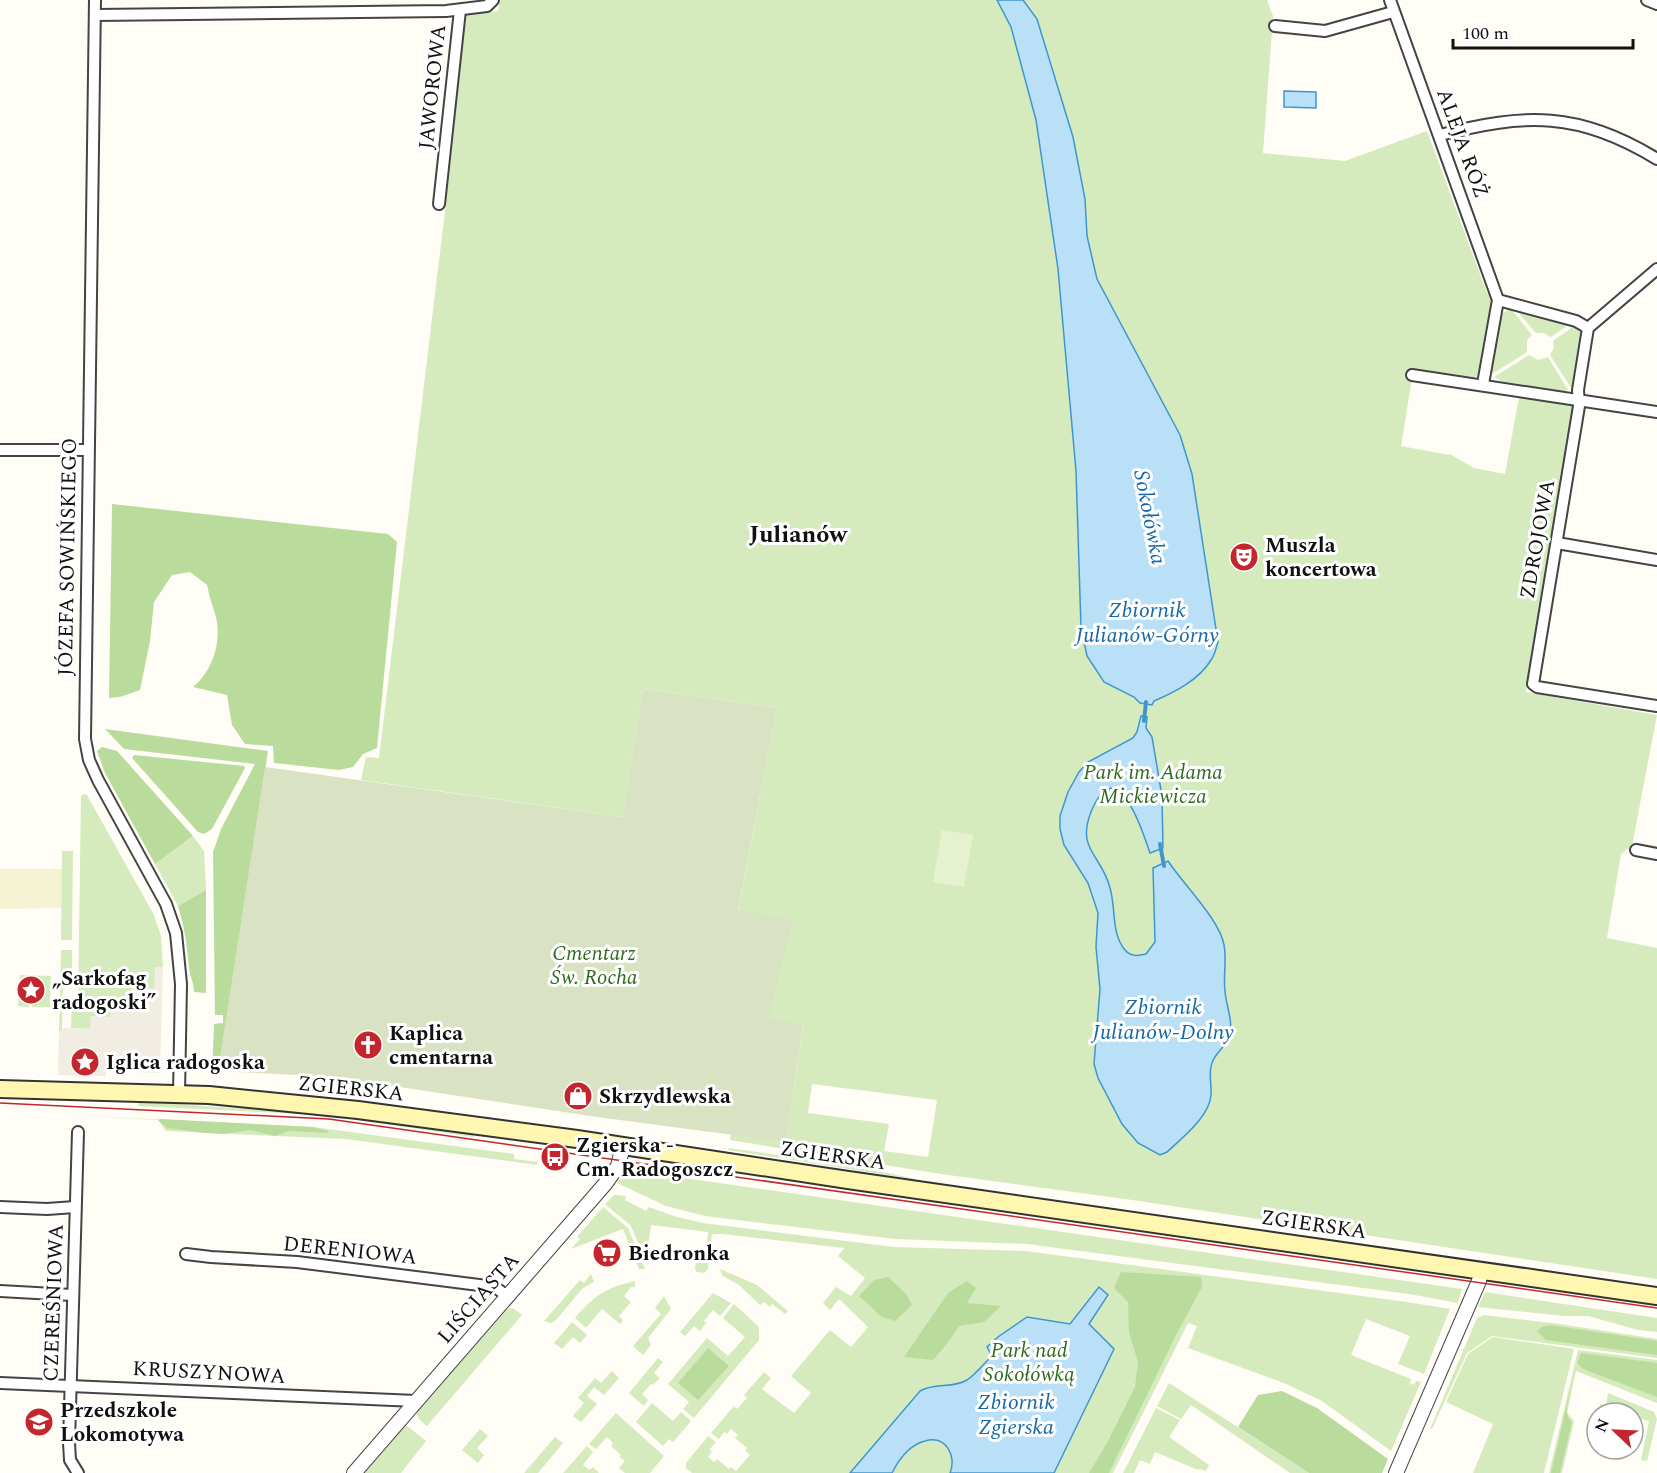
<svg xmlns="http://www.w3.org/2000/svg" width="1657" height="1473" font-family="Spectral,serif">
  <rect width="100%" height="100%" fill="#fffdf5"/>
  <polygon fill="#f6f3d4" points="0,869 62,869 61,908 0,909"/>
  <g fill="#d5ebbd" fill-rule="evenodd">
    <path d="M500,0h767l6,16 -10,137 82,8 82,-30 60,162 3,-1 2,14 -13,69 -8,4 -58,-7 -12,74 48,9 1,-1 24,14 31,6 14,-77 54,9 -47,286 131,23 -25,131 -11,8 -14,84 50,10v331l-525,-79 -191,-26 -211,-34 1,-6 55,8 17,-117 -35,-7 -30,-107 39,-203 -134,-19 -21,128 -261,-37 5,-23 13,1 66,-547 18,-196 35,-4zM812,1084l125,16 -9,57 -44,-6 5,-27 -81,-11z"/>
    <polygon points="1511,309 1532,335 1527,340 1527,352 1492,374 1491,369 1499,318 1504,312"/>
    <polygon points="1516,310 1570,324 1551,337 1544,333 1536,333"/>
    <polygon points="1574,326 1580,332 1581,339 1575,381 1571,388 1550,355 1554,348 1553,341"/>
    <polygon points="1529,355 1538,360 1548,357 1568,390 1561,392 1504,383 1494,377"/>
    <polygon points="84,794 87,795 154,915 161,936 163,967 155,967 155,988 131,997 110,1017 90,1029 71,1028 72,1003 78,1003 81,796"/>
    <polygon points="193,836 204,851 206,890 178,906 155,864"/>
    <polygon points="62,851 73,851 72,940 61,940"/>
    <polygon points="61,950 72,950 72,978 63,978 62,1031 59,1031"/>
    <polygon points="20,975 51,976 50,1007 32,1007 32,989 29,989 29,1007 18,1006"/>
    <polygon points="139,1101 328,1115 475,1132 474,1137 322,1115 138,1106"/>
    <polygon points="70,1115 313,1127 514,1154 514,1159 538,1162 537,1165 346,1139 166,1131 158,1120"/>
    <polygon points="729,1148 855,1166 925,1181 728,1150"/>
    <polygon points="628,1170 1462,1289 1458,1303 1409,1294 1027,1244 895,1239 705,1216 666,1206 617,1183"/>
    <polygon points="614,1195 626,1196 625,1200 646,1211 649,1207 677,1217 703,1223 894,1247 1026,1251 1407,1302 1450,1309 1424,1374 1398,1364 1410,1336 1366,1319 1351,1355 1411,1379 1410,1383 1414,1385 1416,1381 1421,1382 1391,1451 1322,1401 1284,1383 1188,1348 1197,1326 1188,1323 1113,1473 692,1473 686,1468 686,1463 708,1436 716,1442 710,1449 712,1451 708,1457 714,1462 717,1459 729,1469 731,1467 736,1471 750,1455 745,1450 747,1448 735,1438 738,1435 731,1429 727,1434 724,1432 719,1439 711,1433 734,1406 737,1409 747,1398 744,1395 764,1372 771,1378 762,1389 794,1413 811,1393 791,1376 830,1330 851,1347 868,1327 839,1299 830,1310 823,1303 836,1287 851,1296 865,1278 838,1256 844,1248 723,1234 712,1234 708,1269 704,1273 697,1272 695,1269 696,1260 705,1260 708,1232 651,1225 647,1255 643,1254 631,1226 605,1204"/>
    <polygon points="603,1207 628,1228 645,1269 639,1269 623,1229 571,1249 580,1239 577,1237"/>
    <polygon points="720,1269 757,1285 788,1311 785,1314 772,1304 770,1307 764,1302 760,1305 739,1285 723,1276"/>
    <polygon points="591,1274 594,1282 582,1289 556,1320 551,1323 544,1321 580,1280 584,1283"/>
    <path d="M635,1281v6h-4l-7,9 7,6 -12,14 4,4 -3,4 -18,-15 -16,19 -11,-10c20,-23 30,-30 60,-37z"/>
    <polygon points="1485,1292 1657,1318 1657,1332 1638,1330 1588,1316 1564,1316 1478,1307"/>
    <polygon points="713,1293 731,1303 720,1316 713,1310 704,1321 706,1323 700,1331 694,1326 685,1336 680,1332"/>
    <polygon points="664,1296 671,1309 648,1338 651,1345 643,1355 633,1346 661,1314 655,1308"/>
    <polygon points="734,1304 759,1327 759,1340 694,1418 683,1409 689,1402 668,1384 707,1338 728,1356 745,1337 723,1318"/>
    <path d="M510,1308l4,1 8,6 -95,111c-6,-5 -11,-8 -10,-16l88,-100z"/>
    <polygon points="1484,1315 1560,1324 1657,1339 1657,1358 1492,1336 1467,1353 1432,1429 1430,1429 1477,1318"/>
    <polygon points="572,1322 587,1335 580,1343 573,1337 562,1349 554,1343"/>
    <polygon points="1493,1337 1574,1349 1544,1473 1473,1473 1493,1424 1446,1402 1468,1354"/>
    <polygon points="1578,1350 1657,1360 1657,1403 1576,1371 1567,1413 1574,1421 1562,1473 1549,1473"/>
    <polygon points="658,1358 663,1362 654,1373 660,1378 653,1385 651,1384 642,1394 648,1400 644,1406 629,1393"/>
    <polygon points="612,1371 619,1378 604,1395 594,1387 587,1396 597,1404 581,1422 573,1416 584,1403 578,1398 595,1378 601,1383"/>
    <polygon points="1169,1383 1309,1473 1290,1473 1191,1405 1181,1419 1157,1406"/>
    <polygon points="1608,1393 1654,1412 1657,1419 1647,1461 1641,1460 1649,1421 1633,1417 1633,1413 1598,1413 1600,1404 1606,1405"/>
    <polygon points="652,1403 673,1421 681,1412 691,1421 673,1442 669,1439 663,1446 636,1422"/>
    <polygon points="1156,1408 1180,1420 1169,1437 1209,1465 1206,1471 1199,1469 1198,1470 1155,1452 1150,1464 1140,1460 1134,1473 1123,1473"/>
    <polygon points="616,1413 664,1456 650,1473 625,1473 619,1468 625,1461 619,1457 621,1455 611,1446 613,1443 607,1437 596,1449 589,1444"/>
    <polygon points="407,1426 426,1441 401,1473 364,1473 404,1427"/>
    <polygon points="480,1429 488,1436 477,1448 484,1455 478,1463 462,1450"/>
    <polygon points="555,1437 563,1443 538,1473 524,1473"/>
    <polygon points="587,1446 593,1452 583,1465 590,1470 593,1467 599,1473 563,1473"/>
  </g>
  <g fill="#b9dc9c">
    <path d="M112,504l276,30 9,8 -20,206 -14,6 -10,13 -14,3 -65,-7 -1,-17 -28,-2 -13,-19 -5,-30 -34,-8c19,-15 29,-45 23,-70 -3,-10 -7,-21 -9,-32l-17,-13 -18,3 -18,27 -4,39 -10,49 -20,7 -11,1z"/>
    <polygon points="105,729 268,751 218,1075 212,1075 214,1024 223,1023 223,1015 215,1015 213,852 221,829 255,764 124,749"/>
    <polygon points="102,747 117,751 193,836 155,864 105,773 97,751"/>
    <polygon points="134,755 244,766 245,768 212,829 204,834 198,832 132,758"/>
    <path d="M206,890v103l-12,-1c0,-9 -4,-15 -5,-24 -2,-23 -4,-39 -11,-62z"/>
    <polygon points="160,1119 313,1127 328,1131 328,1133 289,1131 275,1136 250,1130 224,1134 205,1133 167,1128 158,1120"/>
    <polygon points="1121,1272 1201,1277 1202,1287 1176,1335 1109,1473 1089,1473 1108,1441 1135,1387 1138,1362 1129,1332 1128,1302 1114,1288"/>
    <polygon points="888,1277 906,1294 912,1305 895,1321 882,1317 859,1296 874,1280"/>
    <polygon points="967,1281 976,1288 967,1303 1001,1306 984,1322 959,1326 950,1340 933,1360 904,1357 948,1293"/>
    <polygon points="1551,1325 1657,1341 1657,1355 1546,1340 1537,1331 1542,1327"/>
    <polygon points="708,1348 729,1366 698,1400 678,1383"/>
    <polygon points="1581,1353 1657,1363 1657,1397 1583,1369 1577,1363"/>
    <polygon points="1282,1391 1317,1408 1388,1459 1382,1473 1309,1473 1238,1427 1258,1395"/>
    <path d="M1570,1391c-1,11 -7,22 2,31l-12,51h-9z"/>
  </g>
  <polygon fill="#d9e3c4" points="643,689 777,708 738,910 793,920 768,1018 803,1024 786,1142 597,1117 334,1077 218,1071 265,767 622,817"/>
  <polygon fill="#e6f2cf" points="942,830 973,835 964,887 933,882"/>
  <polygon fill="#f1ede2" points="155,967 163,967 160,1073 106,1071 106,1076 58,1075 59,1031 62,1031 63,1028 90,1029 91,1016 110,1017 111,1008 121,1008 121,996 131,996 131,987 154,988"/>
  <g fill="#b9e0f7" stroke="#3f96cf" stroke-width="1.5">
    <path d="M997,0h26l14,19 36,118 12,62 2,37 10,43 83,156 12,39 26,168c-2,6 -3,13 -7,18 -12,20 -36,32 -57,41l-2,4 -12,-2 -6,-6 -30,-15 -17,-26 -6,-28 -5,-157 -18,-202 -22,-149 -25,-93z"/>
    <polygon points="1284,91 1316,92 1316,108 1284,107"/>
    <path d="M1141,716l6,1 -1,11 6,9 10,59 1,52 -13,5c-7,-20 -18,-58 -39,-65 -11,5 -15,12 -20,24 -15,38 11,43 19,76 6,19 1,46 15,62 6,7 13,6 21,4l9,-12 -2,-74 15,-7c15,23 52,59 56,84 3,15 -1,31 1,46 1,15 9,31 4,45 -3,11 -14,17 -17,27 -4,10 0,22 -1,32 -1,21 -29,43 -44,57l-7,3 -22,-12 -16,-19 -24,-46 -4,-14 6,-75 -4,-42 2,-34 -10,-30 -24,-38 -4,-16v-13l8,-24 11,-20 9,-10 45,-24 4,-6z"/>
    <path d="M1099,1287l9,8 -19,29 25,25 -60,124h-104c7,-17 -4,-38 -25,-32 -16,4 -26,18 -33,32h-42l70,-82c15,-9 32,-2 47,-11 9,-6 17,-17 25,-24l-5,-9 11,-10 29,-20 43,7z"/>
  </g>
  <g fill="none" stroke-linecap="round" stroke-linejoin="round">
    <g stroke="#3f96cf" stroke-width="4">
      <polyline points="1144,721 1146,702"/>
      <polyline points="1160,844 1164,866"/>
    </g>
    <g stroke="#444" stroke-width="14">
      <g id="minor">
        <polyline points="95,0 85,739 89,760 98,780 166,904 176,933 181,984 179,1094"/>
        <polyline points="1390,0 1498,300 1483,384"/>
        <polyline points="1647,0 1657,4"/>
        <polyline points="95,15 446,11 487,6 493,0"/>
        <polyline points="1275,26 1325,31 1393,12"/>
        <path d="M1440,135c85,-22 139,-24 217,24"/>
        <polyline points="439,204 460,10"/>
        <polyline points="1657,269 1588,328 1578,390 1579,406 1533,684 1537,687 1657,706"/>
        <polyline points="1498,300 1576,321 1588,328"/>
        <polyline points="1412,375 1657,412"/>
        <polyline points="0,450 88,450"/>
        <polyline points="1557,543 1657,560"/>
        <polyline points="1636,850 1657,854"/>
        <polyline points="78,1132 69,1443 70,1460 78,1473"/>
        <polyline points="0,1207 47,1209 75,1207"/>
        <polyline points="186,1254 211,1257 297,1262 495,1287 507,1296"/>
        <polyline points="0,1291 72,1295"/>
        <polyline points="0,1383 416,1401"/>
      </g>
    </g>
    <g stroke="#444" stroke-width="16">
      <g id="tertiary">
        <polyline points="354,1473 605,1184 618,1166 623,1146"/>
        <polyline points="1396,1473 1479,1281 1481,1271"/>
      </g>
    </g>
    <g stroke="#333" stroke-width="20">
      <polyline id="secondary" points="0,1089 209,1095 358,1110 577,1139 848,1180 1657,1296"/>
    </g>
    <use href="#minor" stroke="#fff" stroke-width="10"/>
    <use href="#tertiary" stroke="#fff" stroke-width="14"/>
    <use href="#secondary" stroke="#fff6b0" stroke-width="16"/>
    <polyline stroke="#c4262e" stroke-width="1.5" points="0,1103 329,1119 1657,1308"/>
  </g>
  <defs>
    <g id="theatre-disc" transform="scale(1.5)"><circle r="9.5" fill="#c4262e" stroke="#fff"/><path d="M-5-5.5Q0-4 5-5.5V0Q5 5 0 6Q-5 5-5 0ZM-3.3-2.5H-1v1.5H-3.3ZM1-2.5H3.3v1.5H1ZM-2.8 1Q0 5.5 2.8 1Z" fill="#fff"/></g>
    <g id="sight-disc" transform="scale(1.5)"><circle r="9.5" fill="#c4262e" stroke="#fff"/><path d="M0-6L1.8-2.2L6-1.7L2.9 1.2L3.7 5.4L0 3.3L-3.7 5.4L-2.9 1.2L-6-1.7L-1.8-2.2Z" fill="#fff"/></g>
    <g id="church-disc" transform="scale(1.5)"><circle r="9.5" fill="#c4262e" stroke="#fff"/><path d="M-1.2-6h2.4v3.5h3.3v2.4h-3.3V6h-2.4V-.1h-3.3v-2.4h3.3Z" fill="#fff"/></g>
    <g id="shop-disc" transform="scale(1.5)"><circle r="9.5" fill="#c4262e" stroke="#fff"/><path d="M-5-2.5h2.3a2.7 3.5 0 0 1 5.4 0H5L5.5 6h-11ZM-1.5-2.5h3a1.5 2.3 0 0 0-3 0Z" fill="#fff"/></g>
    <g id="bus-disc" transform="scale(1.5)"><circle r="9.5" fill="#c4262e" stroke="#fff"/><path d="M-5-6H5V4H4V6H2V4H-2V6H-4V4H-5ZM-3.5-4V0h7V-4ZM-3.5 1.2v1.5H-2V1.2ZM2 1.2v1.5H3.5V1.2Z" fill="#fff"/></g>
    <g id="supermarket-disc" transform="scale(1.5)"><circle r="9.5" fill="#c4262e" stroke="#fff"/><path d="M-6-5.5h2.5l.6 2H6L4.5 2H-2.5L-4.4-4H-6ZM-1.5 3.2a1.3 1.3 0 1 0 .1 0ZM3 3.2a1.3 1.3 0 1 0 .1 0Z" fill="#fff"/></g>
    <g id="school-disc" transform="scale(1.5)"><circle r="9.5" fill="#c4262e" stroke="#fff"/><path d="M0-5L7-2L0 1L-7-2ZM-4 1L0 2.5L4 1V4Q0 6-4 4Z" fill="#fff"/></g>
  </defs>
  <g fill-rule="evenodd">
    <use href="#theatre-disc" x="1244" y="557"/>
    <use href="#sight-disc" x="31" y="990"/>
    <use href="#church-disc" x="368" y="1045"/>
    <use href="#sight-disc" x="85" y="1062"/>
    <use href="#shop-disc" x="578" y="1096"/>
    <use href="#bus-disc" x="555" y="1157"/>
    <use href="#supermarket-disc" x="607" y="1253"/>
    <use href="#school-disc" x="39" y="1422"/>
  </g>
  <g text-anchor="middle" stroke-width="6" stroke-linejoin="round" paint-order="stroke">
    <g font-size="21" fill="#111" stroke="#fff">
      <text transform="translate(432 87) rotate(-84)" y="7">JAWOROWA</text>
      <text transform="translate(1463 143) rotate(70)" y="7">ALEJA RÓŻ</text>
      <text transform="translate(1537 539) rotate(-80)" y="7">ZDROJOWA</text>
      <text transform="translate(67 557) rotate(-89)" y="7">JÓZEFA SOWIŃSKIEGO</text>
      <text transform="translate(351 1088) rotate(6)" y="7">ZGIERSKA</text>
      <text transform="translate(833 1155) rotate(8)" y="7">ZGIERSKA</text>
      <text transform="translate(1314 1224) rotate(8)" y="7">ZGIERSKA</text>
      <text transform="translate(350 1250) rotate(6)" y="7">DERENIOWA</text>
      <text transform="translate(478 1298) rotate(-49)" y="7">LIŚCIASTA</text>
      <text transform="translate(53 1303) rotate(-88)" y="7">CZEREŚNIOWA</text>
      <text transform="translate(209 1372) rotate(3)" y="7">KRUSZYNOWA</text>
    </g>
    <g font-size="21" font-weight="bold" fill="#111" stroke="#fff" text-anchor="start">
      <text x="1265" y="552">Muszla<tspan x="1265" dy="24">koncertowa</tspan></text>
      <text x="52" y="985">„Sarkofag<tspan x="52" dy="24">radogoski”</tspan></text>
      <text x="389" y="1040">Kaplica<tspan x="389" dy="24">cmentarna</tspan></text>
      <text x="106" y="1069">Iglica radogoska</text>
      <text x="599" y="1103">Skrzydlewska</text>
      <text x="576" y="1152">Zgierska -<tspan x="576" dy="24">Cm. Radogoszcz</tspan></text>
      <text x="628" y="1260">Biedronka</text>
      <text x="60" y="1417">Przedszkole<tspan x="60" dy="24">Lokomotywa</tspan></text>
    </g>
    <g font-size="21" font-style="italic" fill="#2f6b1f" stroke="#fff">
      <text x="1153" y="779">Park im. Adama<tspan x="1153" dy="24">Mickiewicza</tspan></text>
      <text x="594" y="960">Cmentarz<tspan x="594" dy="24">Św. Rocha</tspan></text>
      <text x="1029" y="1357">Park nad<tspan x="1029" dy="24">Sokołówką</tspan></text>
    </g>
    <g font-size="22" font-style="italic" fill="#1768a6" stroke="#fff">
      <text transform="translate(1151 517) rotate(79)" y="8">Sokołówka</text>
      <text x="1147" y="617">Zbiornik<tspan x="1147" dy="25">Julianów-Górny</tspan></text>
      <text x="1163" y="1014">Zbiornik<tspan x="1163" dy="25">Julianów-Dolny</tspan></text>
      <text x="1016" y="1409">Zbiornik<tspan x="1016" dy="25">Zgierska</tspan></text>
    </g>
    <g font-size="24" font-weight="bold" fill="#111" stroke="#fff">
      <text x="798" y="542">Julianów</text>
    </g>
  </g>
  <g transform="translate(1615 1431) rotate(293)"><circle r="28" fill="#ffffff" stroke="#a0a0a0" stroke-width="1.5"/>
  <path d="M0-4.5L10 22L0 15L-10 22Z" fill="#c4262e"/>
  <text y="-9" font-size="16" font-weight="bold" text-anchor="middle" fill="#111111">N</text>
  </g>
  <path d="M1453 39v9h180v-9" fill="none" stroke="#111111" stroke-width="3"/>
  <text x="1462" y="39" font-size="18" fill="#111111" stroke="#ffffff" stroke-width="4.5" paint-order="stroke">100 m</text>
</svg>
